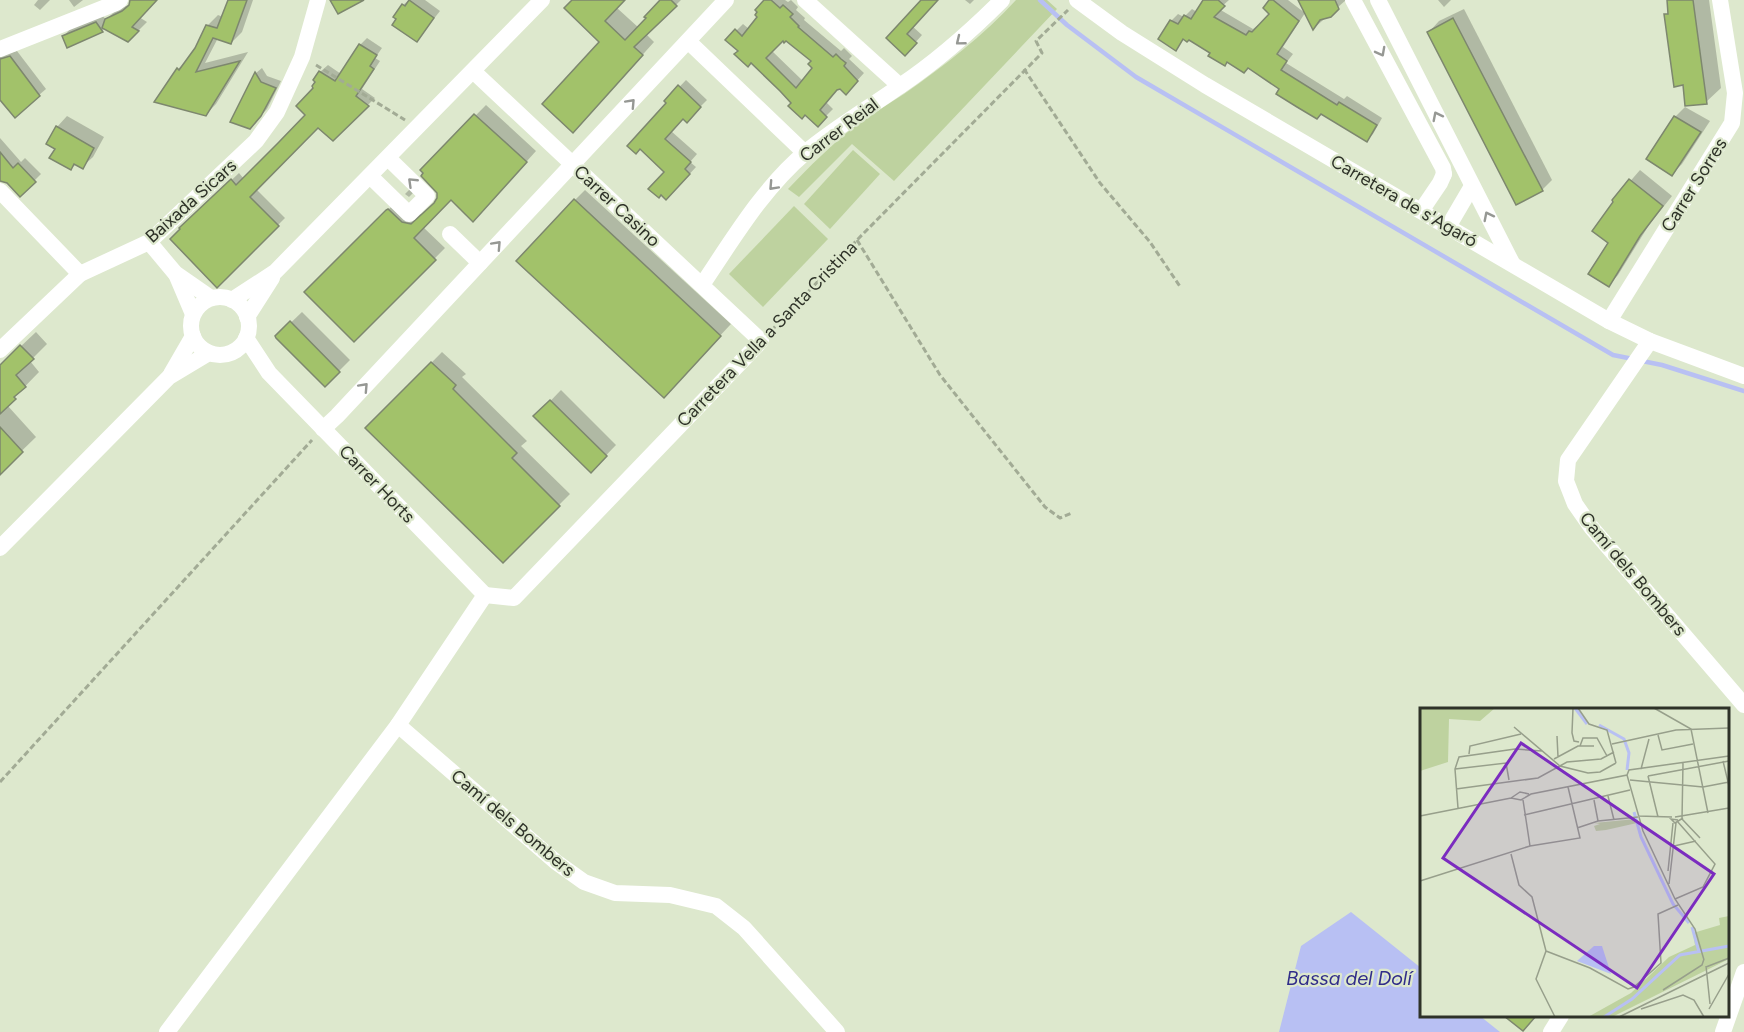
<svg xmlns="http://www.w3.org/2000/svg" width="1744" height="1032" font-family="Figtree,sans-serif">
  <rect width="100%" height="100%" fill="#dde8cd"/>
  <g fill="#bed29f">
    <path d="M1016,0h31l10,9 -163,172 -42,-37 -53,53 -11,-8c22,-23 44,-45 70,-65 15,-11 31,-20 46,-30 40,-28 79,-58 112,-94z"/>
    <polygon points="853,150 880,174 830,229 804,204"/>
    <polygon points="794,206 828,239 763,307 729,274"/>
  </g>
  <polygon fill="#b8c0f3" points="1351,912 1421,968 1422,1016 1480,1016 1500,1032 1279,1032 1301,946"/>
  <g fill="#0003" fill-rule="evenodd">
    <polygon points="38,0 50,0 40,10 34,5"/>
    <polygon points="69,0 83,0 74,7"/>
    <polygon points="132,0 155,0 139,17 147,22 128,41 105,28 102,31 64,36 70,29 103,16 106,20 116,10 131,4"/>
    <polygon points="228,0 253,0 242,32 231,43 218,38 205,63 248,52 216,104 206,114 178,69 189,59 207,26 218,15 223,17"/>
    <polygon points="409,0 425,0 440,11 417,40 403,5"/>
    <polygon points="574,0 624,0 617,8 639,28 662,0 681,0 646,34 654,42 586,118 602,42"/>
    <path d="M766,0h19l3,2 3,-2 7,7 -2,3 9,8 -1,2 37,31 3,-3 8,8 -3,3 15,14 -18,20 -6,-5 -3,1 -11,13 7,7 -16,16 -90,-85 16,-16 6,5 10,-12zM783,39h3l27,22 2,7 -12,13 -31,-30z"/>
    <polygon points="923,0 936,0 912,26 922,35 905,54 888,38"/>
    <polygon points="965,0 974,0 970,4"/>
    <polygon points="1205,0 1229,0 1219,9 1253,29 1258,25 1260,26 1271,13 1271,0 1288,0 1305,13 1283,47 1293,54 1286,63 1344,99 1347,96 1382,118 1373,134 1367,140 1248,67 1212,52 1189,38 1184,39 1175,49 1160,39 1171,21 1178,14 1184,17 1192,9 1197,12"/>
    <polygon points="1299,0 1346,0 1314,28"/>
    <polygon points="1438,0 1451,0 1444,7"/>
    <polygon points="1668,0 1709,0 1721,88 1706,102 1684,84 1666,15 1670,11"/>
    <polygon points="1464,9 1552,180 1542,190 1429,32 1439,21"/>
    <polygon points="367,38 382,48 375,58 380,61 362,89 375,98 333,139 318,126 256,189 285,218 217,286 188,221 239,173 244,179 307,115 320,72 328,65 341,74 360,45"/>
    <polygon points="17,51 46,89 39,95 0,97 0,55"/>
    <polygon points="262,68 267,76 281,81 267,109 256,121 232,121 256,73"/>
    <polygon points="686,80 707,100 687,120 683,117 671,131 697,154 690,162 696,167 673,192 666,172 640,147 668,103 666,101"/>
    <polygon points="486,105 536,151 483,210 451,198 423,227 445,248 354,340 306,292 398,200 413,212 423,215 439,198 438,192 422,170"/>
    <polygon points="1685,107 1710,121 1682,164 1672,174 1675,117"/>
    <polygon points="67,116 104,137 93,157 82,167 76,164 71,169 57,148 57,127"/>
    <polygon points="0,138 21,162 25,158 41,174 20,195 8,182 0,179"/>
    <polygon points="1640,170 1672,196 1649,225 1618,275 1609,285 1615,202 1614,200"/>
    <polygon points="410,189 414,192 409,197 405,194"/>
    <polygon points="585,190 731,324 674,385 575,200"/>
    <polygon points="302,312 350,360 325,385 277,336"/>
    <polygon points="36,332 47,344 30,361 39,372 7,405 36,437 0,472 0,366"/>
    <polygon points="442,352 466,374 462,377 527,441 521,446 570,494 503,561 367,428"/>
    <polygon points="561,390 616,445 591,471 536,416"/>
  </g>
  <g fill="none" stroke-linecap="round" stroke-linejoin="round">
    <g stroke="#b8c0f3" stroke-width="4.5">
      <polyline points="1040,0 1067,25 1136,77 1613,355 1633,359"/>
      <polyline points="1642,361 1662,365 1744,391"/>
    </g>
  </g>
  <g fill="#a2c26a" stroke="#7d876e" stroke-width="1.5" fill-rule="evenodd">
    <polygon points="130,0 157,0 132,27 139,31 128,42 102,28 105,19 122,11 129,5"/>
    <polygon points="228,0 247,0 231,44 213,38 196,72 240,61 206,116 154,102 177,68 179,70 195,48 206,25 217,28"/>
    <polygon points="330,0 364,0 338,14"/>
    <polygon points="409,0 434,18 417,42 392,25 396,19 393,17 402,4 405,6"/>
    <polygon points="572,0 625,0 605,21 625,40 646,18 644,17 660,0 671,0 677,6 634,47 643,55 573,133 542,104 599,42 564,8"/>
    <path d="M764,0h7l9,8 3,-3 10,9 -3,3 9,9 -1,1 35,30 3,-3 5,5 5,4 -2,3 14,15 -12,14 -6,-6 -3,1 -17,20 7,7 -9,10 -13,-12 -3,4 -14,-13 3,-3 -11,-12 -29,-28 -3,4 -14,-13 4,-3 -13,-11 10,-11 7,7 15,-19 -2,-2 2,-3 -2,-2zM783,41l1,2 2,-2 25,20 -3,3 4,4 -16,20 -30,-30z"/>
    <polygon points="921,0 938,0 907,34 917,43 905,56 886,38"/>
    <polygon points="1203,0 1218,0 1225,6 1214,17 1246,35 1249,31 1252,32 1269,14 1263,8 1269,0 1273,0 1299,21 1277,54 1287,61 1281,70 1337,105 1339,102 1377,125 1367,142 1321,114 1317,119 1297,107 1276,94 1279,89 1248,68 1244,73 1227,62 1225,66 1208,56 1210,53 1189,40 1187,42 1183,39 1176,51 1158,39 1170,20 1178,24 1184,15 1191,19"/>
    <polygon points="1298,0 1335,0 1339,9 1331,17 1320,20 1313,30"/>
    <polygon points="1667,0 1693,0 1707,104 1685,106 1683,85 1674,87 1664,14 1668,14"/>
    <polygon points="1453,18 1543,191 1516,205 1427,32"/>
    <polygon points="96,22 103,32 67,48 62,36"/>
    <polygon points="359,44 377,55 370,66 374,69 356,96 369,106 333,141 318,128 250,197 279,226 217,288 170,239 180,229 179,228 231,179 236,185 278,143 305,115 296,106 313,88 312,86 315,82 313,80 319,71 335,81"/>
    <polygon points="10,56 40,96 15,118 0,100 0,59"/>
    <polygon points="255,72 261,82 276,88 261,116 250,129 230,122"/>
    <polygon points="678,85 701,107 687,123 683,119 665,139 691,162 685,169 690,174 666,200 661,195 659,198 648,189 664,172 640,149 636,154 627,146 666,103 664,101"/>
    <polygon points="474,114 527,162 473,222 451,200 414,238 436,260 354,342 304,292 386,210 388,209 402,222 411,224 434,203 437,198 437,193 421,176 423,173 420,170"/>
    <polygon points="1674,116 1701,132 1672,176 1646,159"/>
    <polygon points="56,126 94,148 83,169 74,164 71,170 49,158 55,149 46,144"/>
    <polygon points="0,152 13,168 18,163 36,182 20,197 7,183 0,181"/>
    <polygon points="1629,179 1663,206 1640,236 1609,287 1588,274 1608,243 1592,231 1613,202 1612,200"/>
    <polygon points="574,199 721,336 664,398 516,261"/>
    <polygon points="290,321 340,372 325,387 276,338 275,336"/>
    <polygon points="20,345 34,359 16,375 26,387 14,397 16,399 0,414 0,365"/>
    <polygon points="431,362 456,385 453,389 517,453 512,458 560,506 503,563 365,428"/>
    <polygon points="550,400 607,456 591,473 533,416"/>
    <polygon points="0,427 23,452 0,475"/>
    <polygon points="1504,1016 1536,1016 1523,1031"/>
  </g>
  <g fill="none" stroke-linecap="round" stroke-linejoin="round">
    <g stroke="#a2ab95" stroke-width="3" stroke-dasharray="6 3" stroke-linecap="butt">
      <polyline points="316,65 405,120"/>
      <polyline points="1024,69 1100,183 1150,242 1181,288"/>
      <polyline points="857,240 940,375 1045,507 1060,518 1072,513"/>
      <polyline points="771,331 857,240 1042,53 1036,41 1068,10"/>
      <polyline points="0,782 312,440"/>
    </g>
    <g stroke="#fff" stroke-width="16">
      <polyline points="805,0 900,86"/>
      <polyline points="1077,0 1122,33 1205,85 1609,321 1650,341 1744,376"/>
      <polyline points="1353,0 1443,168 1444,174"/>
      <polyline points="1378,0 1512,263"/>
      <polyline points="689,42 805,153"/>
      <polyline points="0,49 116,3 120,0"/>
      <polyline points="473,71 761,341 514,598 485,595"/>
      <polyline points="370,176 409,214 427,196 388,158"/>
      <polyline points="0,191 80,274"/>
      <polyline points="1421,211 1440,183 1444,174"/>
      <polyline points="1448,227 1472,186"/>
      <polyline points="450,234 480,263"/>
      <polyline points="149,242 175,273 211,298"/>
      <polyline points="176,274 193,314"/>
      <path d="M702,285c31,-46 61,-97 104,-133 30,-25 63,-44 94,-66 37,-25 70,-54 102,-86"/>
      <circle cx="220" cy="326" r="29"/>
      <polyline points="232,300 275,272 542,0"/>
      <polyline points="247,317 272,278"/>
      <polyline points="1609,321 1732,123 1735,93 1720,0"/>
      <polyline points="246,338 269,373 485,595"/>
      <polyline points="1650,341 1568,460 1566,481 1575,504 1591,527 1744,705"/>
      <polyline points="0,350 80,274 149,242 256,141 277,112 302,57 318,0"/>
      <polyline points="171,374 193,336"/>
      <polyline points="323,429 337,416 726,0"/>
      <polyline points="0,548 169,377 209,353"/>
      <polyline points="398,725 556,862 584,882 615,893 670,895 716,906 744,928 837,1032"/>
      <polyline points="167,1032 398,725 485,595"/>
      <polyline points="1551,1032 1561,1016"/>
      <polyline points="1723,1032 1744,972"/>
    </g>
  </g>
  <defs><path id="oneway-chevron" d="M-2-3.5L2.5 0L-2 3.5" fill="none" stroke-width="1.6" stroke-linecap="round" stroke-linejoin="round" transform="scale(1.5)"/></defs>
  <g stroke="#969894">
    <use href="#oneway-chevron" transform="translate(960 41) rotate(141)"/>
    <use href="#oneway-chevron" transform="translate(1381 52) rotate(62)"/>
    <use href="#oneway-chevron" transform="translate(631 103) rotate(-47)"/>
    <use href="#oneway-chevron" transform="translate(1437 116) rotate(-117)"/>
    <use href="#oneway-chevron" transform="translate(412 182) rotate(-136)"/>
    <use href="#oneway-chevron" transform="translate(773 186) rotate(133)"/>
    <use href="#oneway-chevron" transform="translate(1488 216) rotate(-117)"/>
    <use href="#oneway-chevron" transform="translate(497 245) rotate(-47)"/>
    <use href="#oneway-chevron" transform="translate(364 387) rotate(-47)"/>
  </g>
  <g text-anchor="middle" stroke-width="4.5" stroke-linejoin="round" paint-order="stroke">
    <g font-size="18" fill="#2e3228" stroke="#dde8cd">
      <text transform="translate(839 130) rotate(-37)" y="6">Carrer Reial</text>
      <text transform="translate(1694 185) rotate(-58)" y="6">Carrer Sorres</text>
      <text transform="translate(191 201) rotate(-42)" y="6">Baixada Sicars</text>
      <text transform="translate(1404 201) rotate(30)" y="6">Carretera de s'Agaró</text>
      <text transform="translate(617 206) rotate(43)" y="6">Carrer Casino</text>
      <text transform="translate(767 334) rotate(-46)" y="6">Carretera Vella a Santa Cristina</text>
      <text transform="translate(377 484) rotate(46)" y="6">Carrer Horts</text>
      <text transform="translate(1633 574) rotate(50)" y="6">Camí dels Bombers</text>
      <text transform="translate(513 823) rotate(40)" y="6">Camí dels Bombers</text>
    </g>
    <g font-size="20" font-style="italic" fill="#302c89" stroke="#dde8cd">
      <text x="1349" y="985">Bassa del Dolí</text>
    </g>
  </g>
  <g transform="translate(1420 708)">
    <rect width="309" height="309" fill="#dde8cd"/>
    <path d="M0,0h75l-15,13 -31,-2 -1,43 -28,9zM216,111l1,4 -31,7 -10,1 -2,-5 6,-2 -6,-1zM309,208v43l-117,58h-24l43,-24 38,-36 26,-12 -2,-12 27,-8 -1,-7z" fill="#bed29f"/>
    <path d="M174,238h8l9,28 -34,-13z" fill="#b8c0f3"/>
    <path fill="none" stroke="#b8c0f3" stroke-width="3" d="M155,0l12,16M179,17l25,14 5,14 -2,17M214,104l7,25 32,67 16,19M272,219l7,25M184,309l28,-18 48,-44 49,-9"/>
    <path fill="none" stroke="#979f8b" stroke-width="1.5" d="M153,0l-1,25 2,8 5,1M158,0l11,16 18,6 9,33M234,0l37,21 17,84M94,19l46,39 28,7 12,-1 16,-9M238,27l4,15 31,-6M137,28l1,21M192,36l64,-14 53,-2M160,38l3,-8h14l10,18M49,46l1,-8 51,-12M134,51l24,-13h16M303,53l6,25M35,61l51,-6 3,17M221,61l8,-30M207,67l16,56 32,68 20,30 9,31M228,68l81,-15M228,68l10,41M210,72l73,7 26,-5M36,81l82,-11 29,-16 34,-3 13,-7M188,88l6,24M91,90l9,-6 9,2M103,92l7,46M174,92l4,21M38,100l-3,-39 4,-12 56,-8 27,2M104,107l106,-25M0,108l91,-18 10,2 10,-6 96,-19 2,-5 100,-14M218,108l34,1M255,109l54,-9M262,111l1,-56M262,111l18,19M258,112l-7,-1 4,4 8,-5M157,120l21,-7 40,-4M110,138l50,-8 -12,-51M254,138l22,-5M91,146l8,31 13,12 14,54M248,163l5,-48M0,173l110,-35M249,176l7,-61M255,191l28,-12 12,-23 -38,-43M126,243l44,17 38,21 6,-2 27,-24 -3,-49 20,-9M126,243l-10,28 19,38M286,258l4,38M286,259l23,-9M243,282l39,-25 2,-6M221,301l42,-14 11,5 10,17M289,301l20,-35M199,309l110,-54"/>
    <path fill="#7b2cbf" fill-opacity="0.15" stroke="#7b2cbf" stroke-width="3" d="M101,35l193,131 -77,114 -194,-130z"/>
    <rect width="309" height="309" fill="none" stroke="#2e3228" stroke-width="3"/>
  </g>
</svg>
